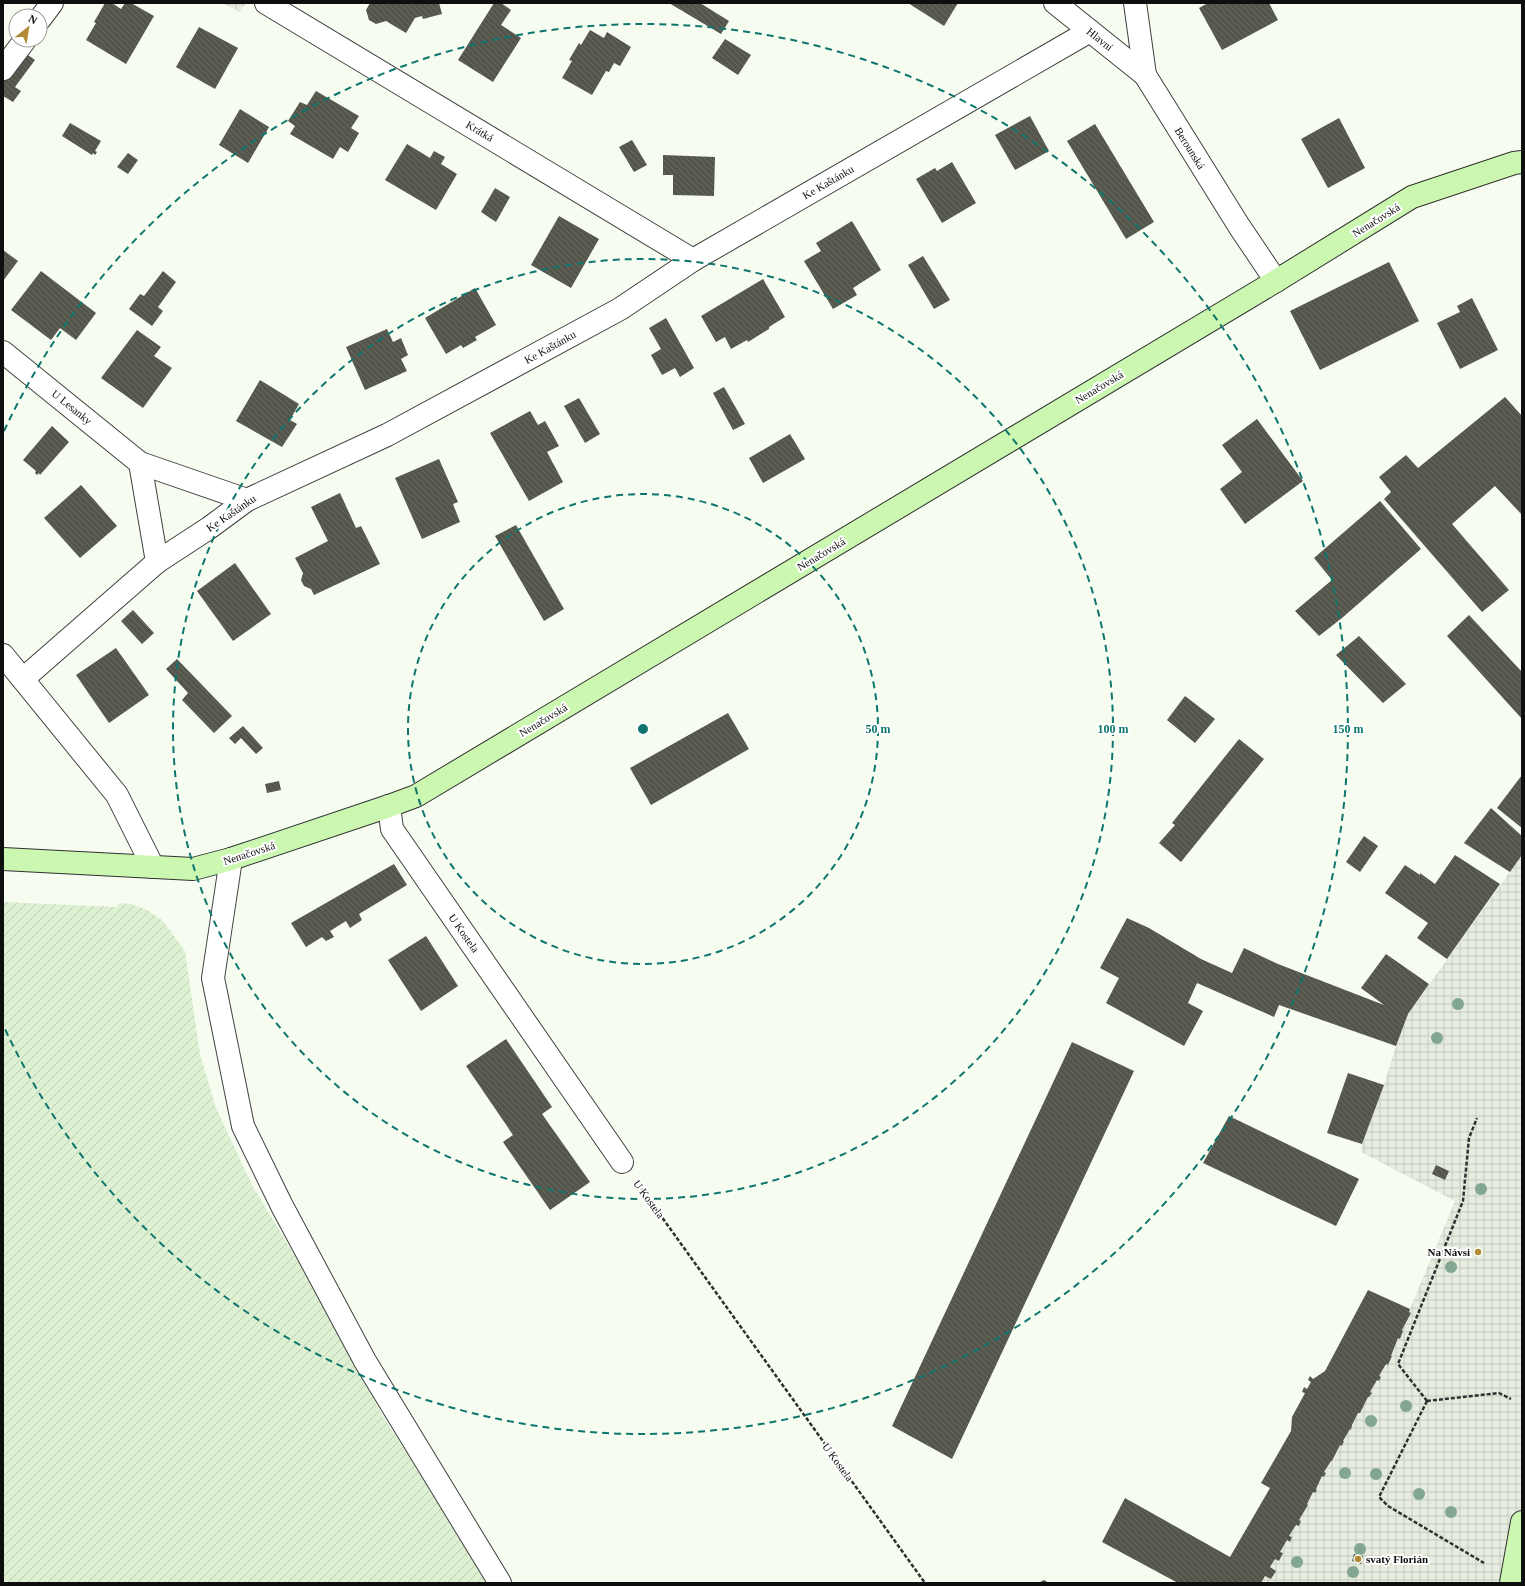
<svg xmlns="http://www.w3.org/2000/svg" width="1525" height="1586" font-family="'Times New Roman',serif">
  <defs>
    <pattern id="farmland-furrows" width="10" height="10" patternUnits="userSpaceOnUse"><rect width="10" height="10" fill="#ddf1d2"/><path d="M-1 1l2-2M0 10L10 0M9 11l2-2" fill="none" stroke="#bccdb3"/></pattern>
    <pattern id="plaza-grid" width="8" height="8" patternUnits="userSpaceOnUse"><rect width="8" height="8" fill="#e6eddf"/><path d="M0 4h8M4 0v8" fill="none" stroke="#c4cabe"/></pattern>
    <pattern id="building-back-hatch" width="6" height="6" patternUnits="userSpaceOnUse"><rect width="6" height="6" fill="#54554b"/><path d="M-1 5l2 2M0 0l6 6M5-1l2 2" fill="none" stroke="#686961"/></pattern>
  </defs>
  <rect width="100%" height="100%" fill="#f6fdf0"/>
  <polygon fill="url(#farmland-furrows)" points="3,902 117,907 119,903 131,904 147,910 163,921 185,951 200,1054 216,1108 252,1185 337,1326 382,1415 464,1540 487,1583 3,1583"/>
  <g fill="url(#plaza-grid)">
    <polygon points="222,3 246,3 240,12"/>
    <polygon points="1522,855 1522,1583 1261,1583 1265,1576 1275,1571 1270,1567 1275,1559 1279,1561 1283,1553 1280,1552 1287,1540 1290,1541 1292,1538 1289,1536 1296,1525 1299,1526 1301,1521 1299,1520 1308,1505 1307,1504 1313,1492 1315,1493 1317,1490 1316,1489 1322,1476 1324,1477 1326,1473 1324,1472 1331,1461 1333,1461 1340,1445 1342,1446 1344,1442 1343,1441 1350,1429 1351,1429 1352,1425 1358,1413 1360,1413 1362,1409 1361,1409 1371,1393 1370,1392 1377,1380 1379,1381 1379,1376 1386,1364 1388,1365 1392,1357 1391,1356 1398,1338 1400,1339 1403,1331 1402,1330 1411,1314 1409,1312 1410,1309 1455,1201 1361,1152 1362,1144 1384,1085 1396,1046 1408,1014"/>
  </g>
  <g fill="url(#building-back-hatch)">
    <polygon points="105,3 112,3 121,9 125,3 131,3 154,16 126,64 86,40 96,23 94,22"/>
    <polygon points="370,3 439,3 442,14 423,19 422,16 415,18 406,33 386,21 376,24 369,20 366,10"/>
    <polygon points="494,3 501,3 511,10 501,25 521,38 493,82 458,60"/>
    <polygon points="669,3 700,3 729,21 721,34"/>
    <polygon points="908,3 958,3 944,26"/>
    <polygon points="1208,3 1269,3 1278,20 1222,50 1199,8"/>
    <polygon points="199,27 238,48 215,89 176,67"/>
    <polygon points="590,30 604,38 607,32 631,47 620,66 614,63 609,72 606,71 592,95 562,78 572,61 569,60 579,43 581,45"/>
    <polygon points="725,39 751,55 738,75 712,58"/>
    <polygon points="21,50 35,60 15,87 21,91 13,102 3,96 3,75"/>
    <polygon points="316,91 359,116 351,128 359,133 348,152 340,147 333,159 290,134 295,126 288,121 300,102 307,105"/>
    <polygon points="240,109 269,127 248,163 219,145"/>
    <polygon points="1030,116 1049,151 1015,170 995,135"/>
    <polygon points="1339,118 1365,168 1328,188 1301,139"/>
    <polygon points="70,123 101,141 95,151 97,152 95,155 93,153 92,155 62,136"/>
    <polygon points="1095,124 1154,222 1126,239 1067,141"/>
    <polygon points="632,140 647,165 634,172 619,147"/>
    <polygon points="407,144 430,158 434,151 445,157 441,164 457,174 436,210 385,180"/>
    <polygon points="128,153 138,160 128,174 117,167"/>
    <polygon points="663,155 715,157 714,196 673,195 673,175 663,175"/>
    <polygon points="952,162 976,203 942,223 916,179 935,168 937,171"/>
    <polygon points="495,188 510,197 496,222 481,212"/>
    <polygon points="559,216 599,239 571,288 531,265"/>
    <polygon points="852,221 881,270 853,288 857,295 833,309 804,261 821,251 816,243"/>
    <polygon points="3,250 18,261 3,281"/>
    <polygon points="923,256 950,300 934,309 908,265"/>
    <polygon points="1389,262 1419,321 1320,370 1290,311"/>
    <polygon points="41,271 96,313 76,340 60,328 51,340 11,310"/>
    <polygon points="163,271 176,282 158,307 163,311 152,326 129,309 140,294 144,296"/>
    <polygon points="763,279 785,317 769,327 769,329 748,342 747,340 731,349 725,337 716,342 701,316"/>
    <polygon points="475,288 496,325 475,337 477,340 463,348 461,345 446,354 425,318"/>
    <polygon points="1472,298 1498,350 1460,369 1437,323 1460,312 1457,306"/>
    <polygon points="666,318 694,368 680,377 675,368 662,375 651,355 661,349 649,328"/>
    <polygon points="387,329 393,342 401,338 408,355 401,359 407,371 365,390 346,347"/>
    <polygon points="137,330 161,347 154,356 172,368 143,408 101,378"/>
    <polygon points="260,380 299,404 290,420 297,424 282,447 236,421"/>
    <polygon points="724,387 745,424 733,430 713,393"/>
    <polygon points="1505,397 1522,416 1522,515 1495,486 1452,524 1509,590 1482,612 1384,499 1391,492 1379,477 1406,455 1418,468"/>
    <polygon points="579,398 600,434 585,443 564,406"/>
    <polygon points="530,411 538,425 545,421 559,446 547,452 563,482 529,501 490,433"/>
    <polygon points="1257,419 1303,481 1245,524 1220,489 1242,472 1222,445"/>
    <polygon points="52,426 69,442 40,475 39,473 37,475 35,473 36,471 23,460"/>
    <polygon points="790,434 805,459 763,483 749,458"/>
    <polygon points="439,459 458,502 453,504 460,522 422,539 395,478"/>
    <polygon points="81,485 117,526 80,558 44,518"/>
    <polygon points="340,493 356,528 361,526 380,564 314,595 311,589 304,586 301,580 303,573 295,558 328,541 311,507"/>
    <polygon points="1380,501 1421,549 1342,618 1319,636 1295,611 1332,580 1314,558"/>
    <polygon points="516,525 564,609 544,621 495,536"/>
    <polygon points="235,563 271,614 233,641 197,591"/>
    <polygon points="133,610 154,633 142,644 121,621"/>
    <polygon points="1469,615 1522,672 1522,719 1447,636"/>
    <polygon points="1359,636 1406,684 1383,703 1336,655"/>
    <polygon points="116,648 149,695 109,723 76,675"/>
    <polygon points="177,659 232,716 214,733 182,700 188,693 166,669"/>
    <polygon points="1185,696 1215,719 1195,743 1167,720"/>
    <polygon points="728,713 749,749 651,805 630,768"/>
    <polygon points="243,726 263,748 256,754 241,738 235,744 229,738"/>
    <polygon points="1239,739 1264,759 1181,862 1159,843 1175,825 1172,823"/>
    <polygon points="1522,775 1522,828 1497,808"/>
    <polygon points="279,781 281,790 267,793 265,784"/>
    <polygon points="1491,808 1522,836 1522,855 1510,872 1464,843"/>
    <polygon points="1364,836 1378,846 1360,872 1346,862"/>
    <polygon points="1455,855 1500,884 1447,959 1417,938 1428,923 1385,893 1405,865 1420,875 1420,873 1435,884"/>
    <polygon points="394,864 407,885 359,914 362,920 350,928 346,921 330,931 334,937 326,941 322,937 306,947 291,923"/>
    <polygon points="1127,918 1149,928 1201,959 1232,973 1244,948 1278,964 1384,1005 1361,988 1386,954 1429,984 1408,1014 1396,1046 1279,1005 1274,1017 1197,983 1188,1003 1203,1011 1184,1046 1106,1003 1119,978 1100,968"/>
    <polygon points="426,936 458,986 421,1011 388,960"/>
    <polygon points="506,1039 552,1107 542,1114 590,1182 550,1210 503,1142 513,1135 466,1066"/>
    <polygon points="1072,1042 1134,1071 952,1459 892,1426"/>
    <polygon points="1348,1073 1384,1085 1362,1144 1327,1133"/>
    <polygon points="1229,1116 1359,1179 1336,1226 1203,1163"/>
    <polygon points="1436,1165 1449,1171 1445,1180 1432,1174"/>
    <polygon points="1368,1290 1410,1309 1409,1312 1411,1313 1402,1330 1403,1331 1400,1339 1398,1338 1391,1356 1392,1356 1388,1365 1386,1364 1379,1376 1381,1377 1379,1381 1377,1380 1370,1392 1372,1393 1369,1397 1368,1397 1360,1413 1358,1413 1352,1425 1351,1430 1350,1429 1343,1441 1344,1441 1342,1446 1340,1445 1332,1461 1331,1461 1324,1472 1326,1473 1324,1477 1322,1476 1316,1489 1317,1490 1315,1493 1313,1492 1307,1504 1308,1505 1299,1520 1301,1521 1299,1526 1296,1525 1289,1536 1292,1537 1290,1542 1287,1540 1280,1552 1283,1553 1279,1561 1275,1559 1270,1567 1276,1571 1271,1579 1265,1576 1261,1583 1178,1583 1102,1542 1125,1498 1230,1557 1270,1488 1261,1483 1291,1431 1292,1417 1305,1393 1302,1392 1304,1387 1307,1389 1311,1382 1308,1380 1310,1376 1313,1379 1325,1371"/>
    <polygon points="1354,1554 1363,1556 1361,1564 1352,1561"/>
    <polygon points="1044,1580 1049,1583 1038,1583"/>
  </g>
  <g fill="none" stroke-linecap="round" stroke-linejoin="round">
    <g stroke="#414141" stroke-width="24">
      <g id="street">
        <polyline points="266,3 693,260"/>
        <polyline points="1055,3 1145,75"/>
        <polyline points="1135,3 1145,75 1239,226 1276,281"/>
        <polyline points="40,19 52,3"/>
        <polyline points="3,69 25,40"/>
        <polyline points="3,352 140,463 247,500"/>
        <polyline points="140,463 157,562"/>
        <polyline points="3,655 117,795 153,867"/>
        <polyline points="23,679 157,562 209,528 247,500 387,435 620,309 693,260 1090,31"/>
        <polyline points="389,806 392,829 622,1162"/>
        <polyline points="231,859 213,978 243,1126 282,1206 365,1361 500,1583"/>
      </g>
    </g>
    <g stroke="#303030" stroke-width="24">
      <g id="secondary">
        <polyline points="3,859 193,869 231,859 389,806 416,796 1276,281 1412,197 1514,163 1522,162"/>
        <polyline points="1511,1583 1522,1522"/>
      </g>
    </g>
    <g stroke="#303030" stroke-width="2.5" stroke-dasharray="4 2" stroke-linecap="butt">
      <polyline points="638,1184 925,1583"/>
      <polyline points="1427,1401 1398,1364 1463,1201 1469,1138 1477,1118"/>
      <polyline points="1427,1401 1379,1497 1388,1506 1484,1563"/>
      <polyline points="1427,1401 1499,1393 1511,1399"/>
    </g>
    <use href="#street" stroke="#fff" stroke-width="22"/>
    <use href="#secondary" stroke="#cbf7b1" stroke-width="22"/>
  </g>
  <g fill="#82a691">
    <circle cx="1458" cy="1004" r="6"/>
    <circle cx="1437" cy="1038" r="6"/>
    <circle cx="1481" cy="1189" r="6"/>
    <circle cx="1451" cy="1267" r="6"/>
    <circle cx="1406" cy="1406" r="6"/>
    <circle cx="1371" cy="1421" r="6"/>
    <circle cx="1345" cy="1473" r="6"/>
    <circle cx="1376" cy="1474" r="6"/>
    <circle cx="1419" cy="1494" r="6"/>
    <circle cx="1451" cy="1512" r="6"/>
    <circle cx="1360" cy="1549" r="6"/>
    <circle cx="1297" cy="1562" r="6"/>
    <circle cx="1353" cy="1572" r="6"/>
  </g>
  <g fill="none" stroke="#0f766e" stroke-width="2" stroke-dasharray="7 5">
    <circle cx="643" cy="729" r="235"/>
    <circle cx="643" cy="729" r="470"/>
    <path d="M4 431A705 705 0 1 1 4 1027"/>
  </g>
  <g fill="#b08b33" stroke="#fff" stroke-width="1.5">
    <circle cx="1478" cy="1252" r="4"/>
    <circle cx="1358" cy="1559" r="4"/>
  </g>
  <g text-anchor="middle" stroke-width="4" stroke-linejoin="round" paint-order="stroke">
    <g font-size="11" fill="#0e0e0e" stroke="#fff">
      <text transform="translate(1100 39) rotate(39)" y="4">Hlavní</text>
      <text transform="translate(480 131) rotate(31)" y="4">Krátká</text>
      <text transform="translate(1190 148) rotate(58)" y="4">Berounská</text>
      <text transform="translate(828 182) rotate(-30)" y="4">Ke Kaštánku</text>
      <text transform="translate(1376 220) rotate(-32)" y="4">Nenačovská</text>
      <text transform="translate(550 347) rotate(-29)" y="4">Ke Kaštánku</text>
      <text transform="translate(1099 387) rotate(-31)" y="4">Nenačovská</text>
      <text transform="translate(72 407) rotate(39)" y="4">U Lesanky</text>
      <text transform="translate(231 513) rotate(-34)" y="4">Ke Kaštánku</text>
      <text transform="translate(821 554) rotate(-31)" y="4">Nenačovská</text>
      <text transform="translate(543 720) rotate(-31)" y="4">Nenačovská</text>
      <text transform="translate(249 853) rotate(-18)" y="4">Nenačovská</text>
      <text transform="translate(464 933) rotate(55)" y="4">U Kostela</text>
      <text transform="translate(649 1199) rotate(54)" y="4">U Kostela</text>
      <text transform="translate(838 1462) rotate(54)" y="4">U Kostela</text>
    </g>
    <g font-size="11" font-weight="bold" fill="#0e0e0e" stroke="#fff" text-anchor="end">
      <text x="1470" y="1256">Na Návsi</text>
      <text x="1366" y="1563" text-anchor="start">svatý Florián</text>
    </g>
  </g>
  <circle cx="643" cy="729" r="6" fill="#0f766e" stroke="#fff" stroke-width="2"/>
  <g font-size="12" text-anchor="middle" font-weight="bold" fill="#0f766e" stroke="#fff" stroke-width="4" stroke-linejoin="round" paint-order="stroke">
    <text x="878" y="733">50 m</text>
    <text x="1113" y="733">100 m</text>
    <text x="1348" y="733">150 m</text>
  </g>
  <rect width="1525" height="1586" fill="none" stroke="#0e0e0e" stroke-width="8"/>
  <g transform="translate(28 28) rotate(30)"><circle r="19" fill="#ffffff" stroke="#9f9f9f"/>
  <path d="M0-3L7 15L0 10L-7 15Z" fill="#b08b33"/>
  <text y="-6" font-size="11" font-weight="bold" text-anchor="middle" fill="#0e0e0e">N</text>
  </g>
</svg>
